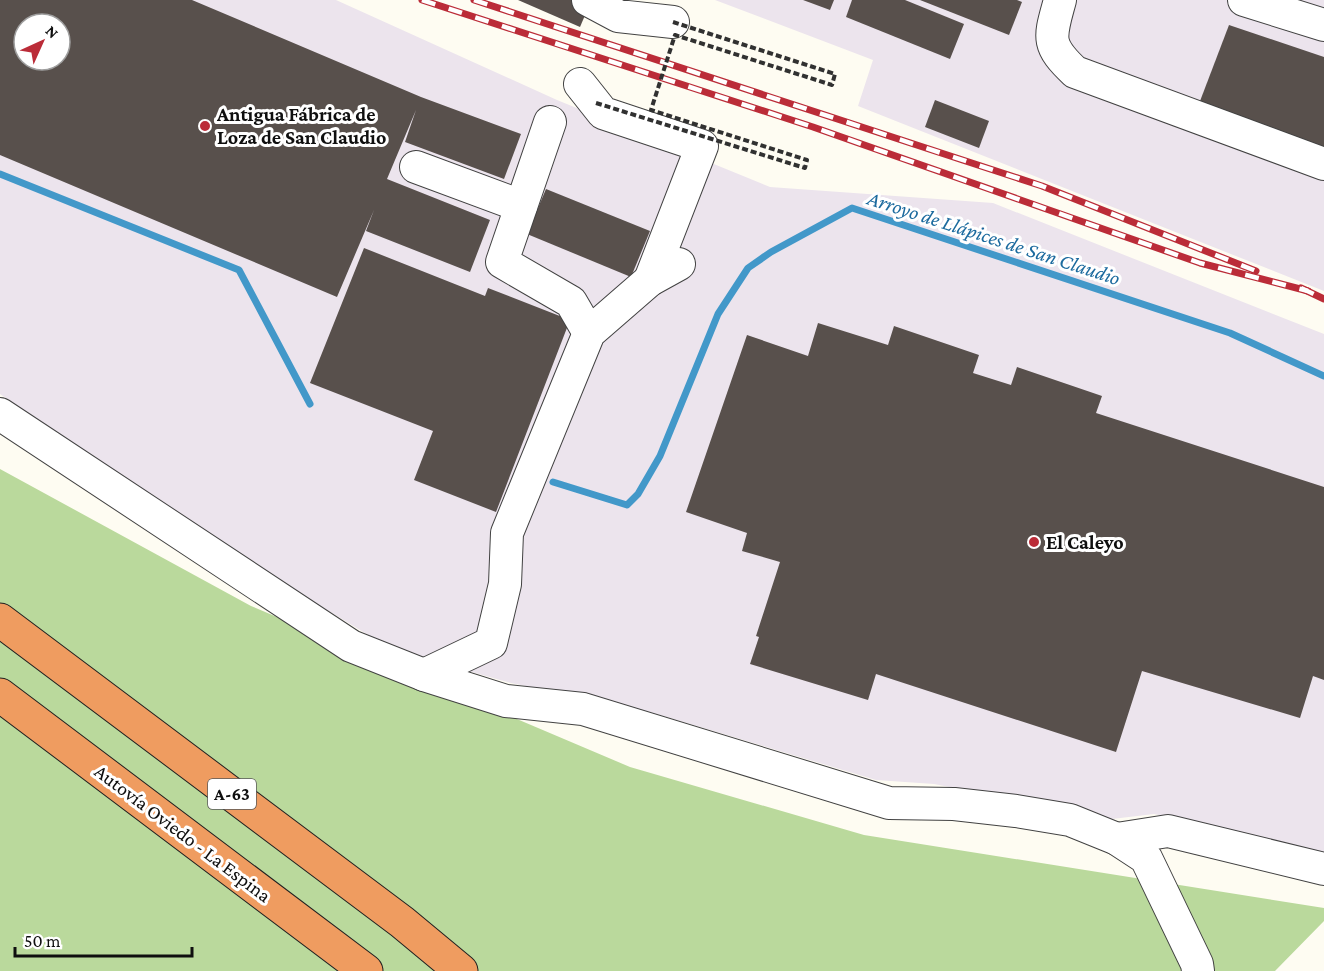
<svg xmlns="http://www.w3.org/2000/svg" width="1324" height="971" font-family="'Crimson Pro',serif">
  <rect width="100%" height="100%" fill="#fefcf2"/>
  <g fill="#ece4ed" fill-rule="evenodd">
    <path d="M0,0h336l221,100 213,87 223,16 331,131v524l-86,-26 -84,-18 -42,5 -178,-35 -58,-4 -226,-68 -139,-29 -118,-33 -178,-108 -215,-148zM24,24h36v36h-36z"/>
    <polygon points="715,0 1324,0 1324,291 858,106 873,60"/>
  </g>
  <polygon fill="#bad99c" points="0,469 251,606 630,767 864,835 1324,908 1324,921 1275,971 0,971"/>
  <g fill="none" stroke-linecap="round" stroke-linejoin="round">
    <g stroke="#4298c9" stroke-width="7">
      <polyline points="0,174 239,270 310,404"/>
      <polyline points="553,482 627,505 638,494 660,456 718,314 748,268 771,252 852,208 1230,333 1324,376"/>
    </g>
  </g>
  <g fill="#58504c" fill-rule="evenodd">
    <path d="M0,0h192l229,97 100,37 -17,45 -99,-37 11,-32 -29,69 103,41 -20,52 -104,-41 8,-21 -37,87 -337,-142zM24,24h36v36h-36z"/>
    <polygon points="518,0 575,0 589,6 580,27"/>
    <polygon points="803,0 834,0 830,10"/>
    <polygon points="852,0 905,0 964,24 950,59 846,17"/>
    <polygon points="920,0 1017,0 1022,2 1009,35"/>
    <polygon points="1229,25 1324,57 1324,151 1197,109"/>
    <polygon points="935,100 989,121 979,148 925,127"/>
    <polygon points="546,189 650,231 631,277 527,234"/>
    <polygon points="364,248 485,296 488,288 570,320 496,512 414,480 433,431 310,383"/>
    <polygon points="818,323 888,345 894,326 979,355 973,373 1011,385 1017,367 1102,396 1096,413 1324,487 1324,680 1313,676 1300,718 1142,671 1116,752 876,674 868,700 750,664 759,637 756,636 780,562 742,551 747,533 686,512 747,335 808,356"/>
  </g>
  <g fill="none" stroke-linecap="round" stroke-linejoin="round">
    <g stroke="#424242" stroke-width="34">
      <g id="minor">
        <polyline points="588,0 618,16 673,22"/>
        <path d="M1060,0c-10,37 -15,44 15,72l249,92"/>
        <polyline points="1244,0 1324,25"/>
        <polyline points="580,84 603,113 702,146 650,280"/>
        <polyline points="550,122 502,262 571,302 589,333"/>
        <polyline points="416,167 521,206"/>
        <polyline points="0,414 351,646 424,675 506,701 583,709 889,803 954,804 1016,811 1070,820 1117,839 1146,858 1197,964 1198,971"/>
        <polyline points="424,675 491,643 505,584 507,533 589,333 650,280 679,264"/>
        <polyline points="1117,839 1168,831 1324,869"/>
      </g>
    </g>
    <g stroke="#202020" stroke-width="35">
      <g id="highway">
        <polyline points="0,620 402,922 461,971"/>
        <polyline points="0,695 366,971"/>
      </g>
    </g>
    <use href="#minor" stroke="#fff" stroke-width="32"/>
    <use href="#highway" stroke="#ef9c60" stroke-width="33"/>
    <g stroke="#bb2c38" stroke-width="7">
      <g id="rail">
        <polyline points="422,0 813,127 1200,263 1308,291"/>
        <polyline points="474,0 1042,186 1256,271"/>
        <polyline points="1301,288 1324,299"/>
      </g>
    </g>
    <use href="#rail" stroke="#fff" stroke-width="4.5" stroke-dasharray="14" stroke-linecap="butt"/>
    <polyline stroke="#313131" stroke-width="4" stroke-dasharray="6 3" stroke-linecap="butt" points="596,103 805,168 807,160 651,110 675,35 832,85 835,74 673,22"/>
  </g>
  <g fill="#bb2c38" stroke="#fff" stroke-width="2">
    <circle cx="205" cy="126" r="6"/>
    <circle cx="1034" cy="542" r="6"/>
  </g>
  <g text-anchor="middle" stroke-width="6" stroke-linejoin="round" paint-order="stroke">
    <rect fill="#fff" stroke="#575757" stroke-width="1.5" x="208" y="779" width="48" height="30" rx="4.5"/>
    <g font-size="18" font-weight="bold" fill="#0f0f0f">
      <text x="232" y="800">A-63</text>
    </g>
    <g font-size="20" font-weight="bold" fill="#0f0f0f" stroke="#fff" text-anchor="start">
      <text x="217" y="121">Antigua Fábrica de<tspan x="217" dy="23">Loza de San Claudio</tspan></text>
      <text x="1046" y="549">El Caleyo</text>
    </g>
    <g font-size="20" fill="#0f0f0f" stroke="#fff">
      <text transform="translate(183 833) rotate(37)" y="7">Autovía Oviedo - La Espina</text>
    </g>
    <g font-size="21" font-style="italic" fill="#1c6a9e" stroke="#fff">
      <text transform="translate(994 238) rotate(18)" y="7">Arroyo de Llápices de San Claudio</text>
    </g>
  </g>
  <g transform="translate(42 42) rotate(45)"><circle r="28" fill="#ffffff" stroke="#9f9f9f" stroke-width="1.5"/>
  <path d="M0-4.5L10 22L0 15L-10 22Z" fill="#bb2c38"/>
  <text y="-9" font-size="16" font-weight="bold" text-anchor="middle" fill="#0f0f0f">N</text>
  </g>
  <path d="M15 947v9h177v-9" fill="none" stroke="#0f0f0f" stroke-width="3"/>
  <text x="24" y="947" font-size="18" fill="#0f0f0f" stroke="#ffffff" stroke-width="4.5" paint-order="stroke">50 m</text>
</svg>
